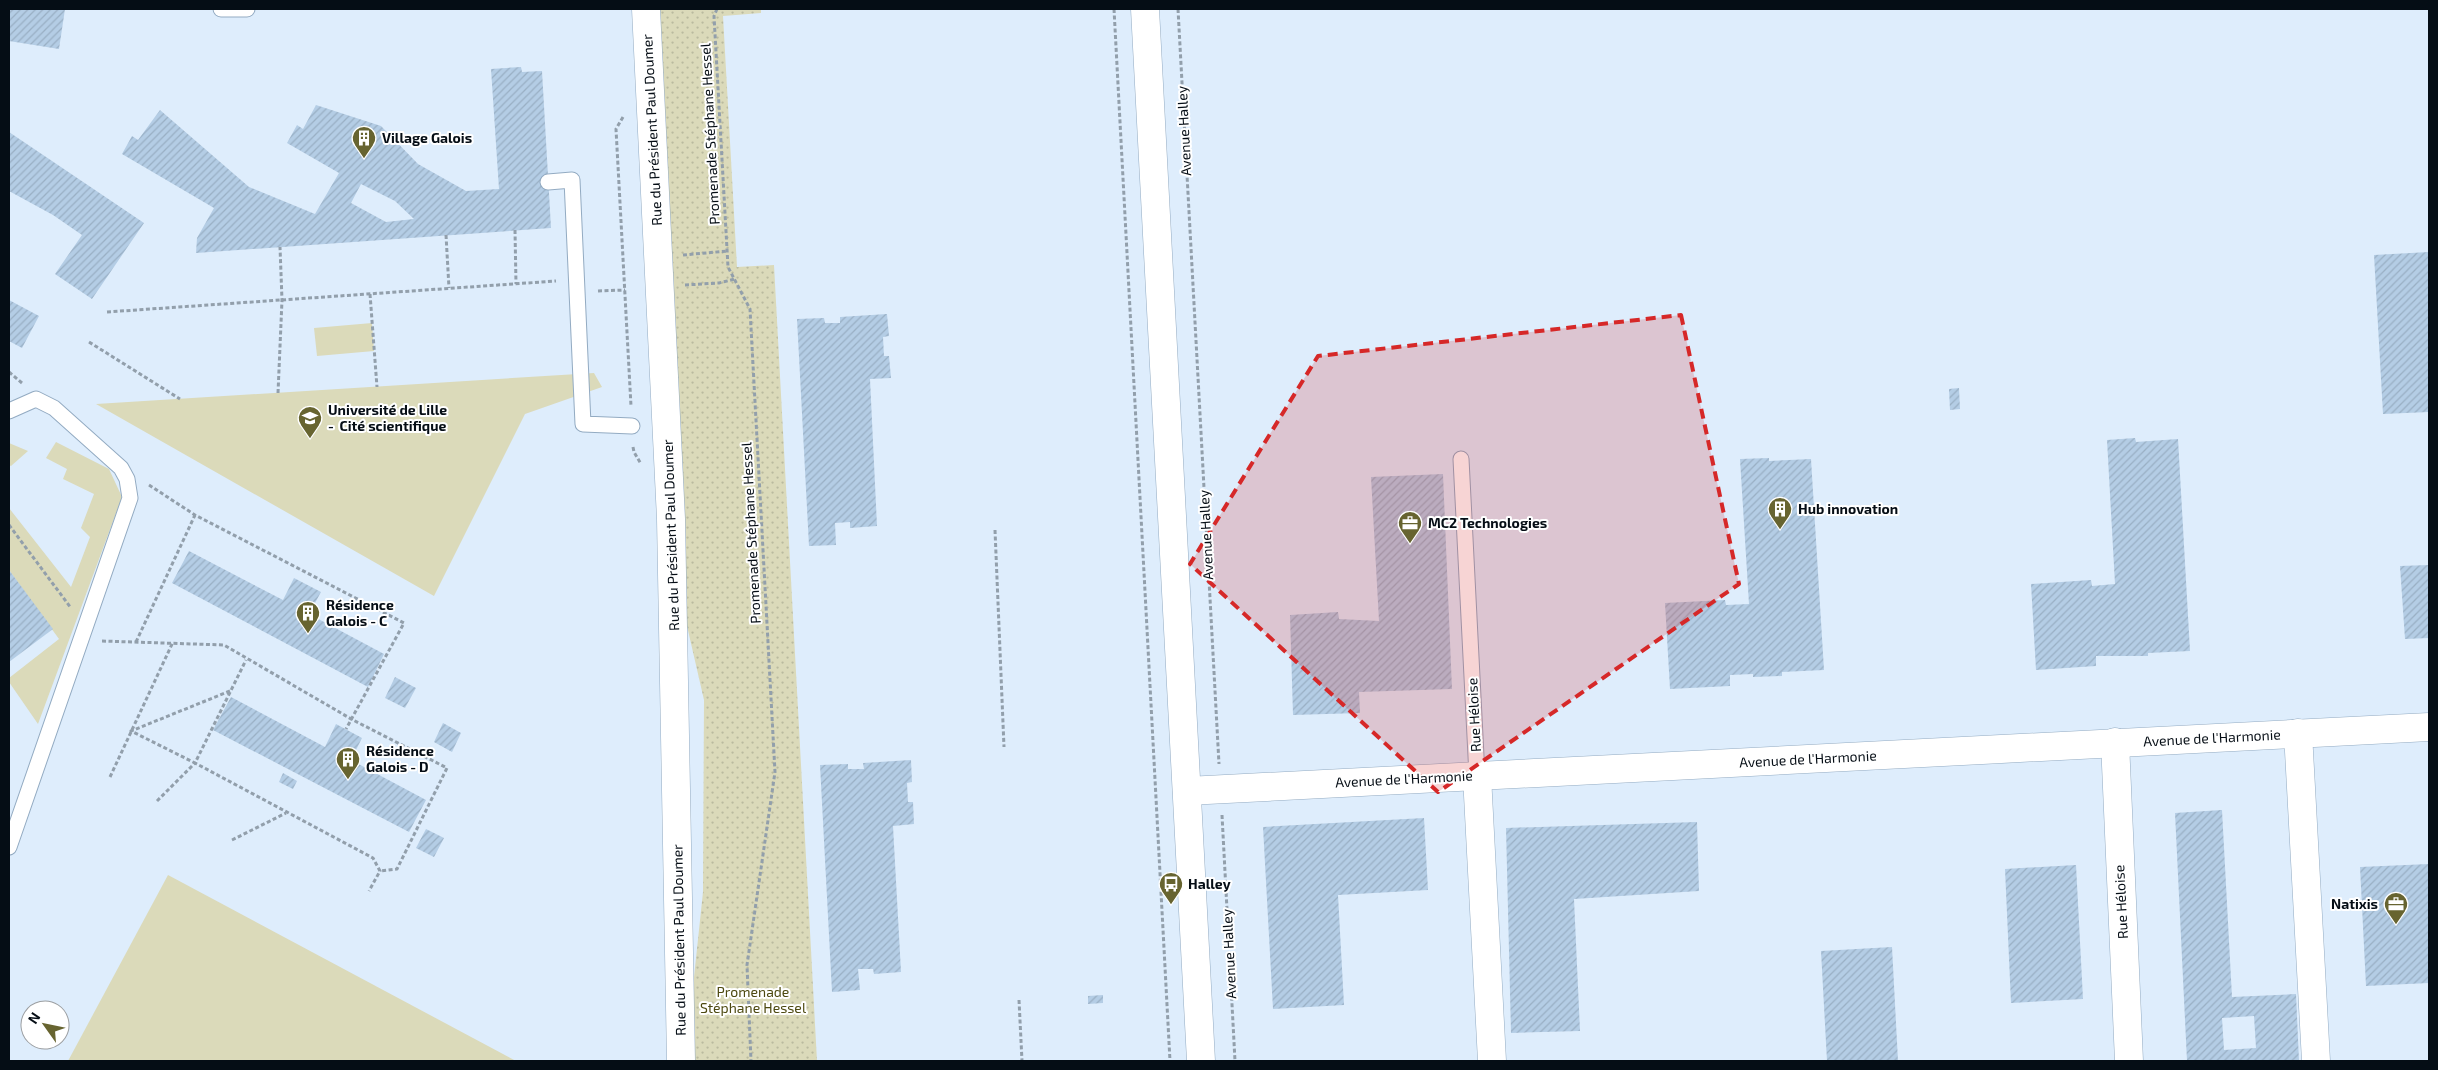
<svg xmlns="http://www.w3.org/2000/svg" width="2438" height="1070" font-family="'Exo 2',sans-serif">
  <defs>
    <pattern id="park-dots" width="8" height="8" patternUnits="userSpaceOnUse" patternTransform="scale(1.25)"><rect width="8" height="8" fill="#dbdaba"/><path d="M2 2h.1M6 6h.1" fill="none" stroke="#baba9f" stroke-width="1.8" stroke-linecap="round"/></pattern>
    <pattern id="building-hatch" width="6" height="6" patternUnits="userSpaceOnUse" patternTransform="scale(1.25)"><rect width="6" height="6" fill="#b4cde5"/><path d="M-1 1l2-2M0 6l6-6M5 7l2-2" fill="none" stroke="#99afc4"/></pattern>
  </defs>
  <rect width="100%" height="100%" fill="#deedfc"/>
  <g fill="#dbdaba">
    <polygon points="372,323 374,351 317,356 314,328"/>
    <polygon points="594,373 602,387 525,414 434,596 96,404"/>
    <polygon points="56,442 109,469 122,497 38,724 9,682 9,678 59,639 9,570 9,508 71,587 90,537 81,528 94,494 63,479 67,469 46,458"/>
    <polygon points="9,443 28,451 11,466 9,465"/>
    <polygon points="168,875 516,1061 68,1061"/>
  </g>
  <polygon fill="url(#park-dots)" points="659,9 761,9 761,13 723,16 737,267 774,265 817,1061 693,1061 692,996 703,892 704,700 687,626"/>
  <g fill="url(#building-hatch)" fill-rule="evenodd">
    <polygon points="9,9 65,9 59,49 9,41"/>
    <path d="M521,67l1,5 20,-1 9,157 -355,25 1,-15 17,-30 -92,-54 10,-18 6,4 22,-30 89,77 66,27 24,-41 -52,-30 10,-18 6,4 13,-24 65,21 37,38 48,27 33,-2 -8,-120zM361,184l34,17 19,18 -28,3 -35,-19z"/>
    <polygon points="9,132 144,223 92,299 55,274 82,235 53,215 9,191"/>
    <polygon points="2429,252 2429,412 2383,414 2374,255"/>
    <polygon points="9,300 39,316 22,348 9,341"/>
    <polygon points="887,314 889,336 883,337 884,356 889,356 891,378 870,379 877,526 850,528 850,522 835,523 836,545 809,546 797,319 824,318 825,323 840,323 840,317"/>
    <polygon points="1959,388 1960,409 1950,410 1949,389"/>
    <polygon points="2135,438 2136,442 2178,439 2190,651 2148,653 2148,656 2096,656 2096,666 2036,670 2031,584 2091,580 2092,586 2115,584 2107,440"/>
    <polygon points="1769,458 1769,461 1811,459 1824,670 1782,672 1782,676 1753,677 1753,674 1730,675 1730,686 1670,689 1665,603 1725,600 1726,605 1749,604 1740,459"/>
    <polygon points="1443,474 1452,689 1359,692 1360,713 1293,715 1290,615 1338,612 1339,619 1379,621 1371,477"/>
    <polygon points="189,551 283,600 294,578 321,592 309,614 384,654 368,687 172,583"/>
    <polygon points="2429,565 2429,638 2405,639 2400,566"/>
    <polygon points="9,570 53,629 9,662"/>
    <polygon points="395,677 416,688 405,708 385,698"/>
    <polygon points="231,697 325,747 336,724 362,738 351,760 426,800 409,832 213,730"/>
    <polygon points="443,723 461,733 452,752 434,742"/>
    <polygon points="911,760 912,782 907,783 908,802 913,802 914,824 893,826 901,972 874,974 873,969 858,969 860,990 832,992 820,765 848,764 848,769 864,769 863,763"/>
    <polygon points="283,773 297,781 293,789 279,782"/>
    <path d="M2222,810l10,187 64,-3 3,67h-112l-12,-248zM2254,1016l2,32 -32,2 -2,-32z"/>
    <polygon points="1424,818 1428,890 1338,895 1344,1005 1273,1009 1263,827"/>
    <polygon points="1697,822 1699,891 1574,899 1580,1031 1511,1033 1506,828"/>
    <polygon points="426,829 444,838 434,857 416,848"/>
    <polygon points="2429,864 2429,983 2366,986 2360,867"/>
    <polygon points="2076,865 2083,999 2011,1003 2005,869"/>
    <polygon points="1892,947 1898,1061 1827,1061 1821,951"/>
    <polygon points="1103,995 1103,1003 1088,1004 1088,996"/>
  </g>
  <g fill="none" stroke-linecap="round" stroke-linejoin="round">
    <g stroke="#93abc2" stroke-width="17">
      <g id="service">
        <polyline points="221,9 247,9"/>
        <polyline points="548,182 572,180 583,424 632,426"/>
        <polyline points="9,411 36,399 54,408 121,468 127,479 130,498 9,847"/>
        <polyline points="1461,459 1477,776"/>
      </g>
    </g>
    <g stroke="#93abc2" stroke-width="29">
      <g id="minor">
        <polyline points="1145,9 1201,1061"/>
        <polyline points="2298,733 2316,1061"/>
        <polyline points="2115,742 2129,1061"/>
        <polyline points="1477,776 1492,1061"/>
        <polyline points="1187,791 2429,727"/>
      </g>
    </g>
    <g stroke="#93abc2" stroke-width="29">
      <polyline id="secondary" points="646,9 671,519 681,1061"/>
    </g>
    <g stroke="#929fab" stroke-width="3" stroke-dasharray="4 2.5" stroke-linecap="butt">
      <polyline points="717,9 714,16 728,267 750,309 775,772 747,965 751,1061"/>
      <polyline points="1114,9 1170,1061"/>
      <polyline points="1178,9 1219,764"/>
      <polyline points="623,117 616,129 631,406"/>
      <polyline points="515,230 516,284"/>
      <polyline points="446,235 449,288"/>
      <polyline points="683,255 728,251"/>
      <polyline points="685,285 719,283 735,279"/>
      <polyline points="598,291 625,290"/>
      <polyline points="370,294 377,387"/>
      <polyline points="107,312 556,281"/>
      <polyline points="89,342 180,399"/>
      <polyline points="9,372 22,383"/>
      <polyline points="278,393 282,300 280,247"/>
      <polyline points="633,447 634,452 641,464"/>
      <polyline points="149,485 195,515 404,623 346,729"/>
      <polyline points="9,525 71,608"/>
      <polyline points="995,530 1004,747"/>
      <polyline points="102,641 224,645 353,720 447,768 397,869 380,871"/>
      <polyline points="136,642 195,515"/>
      <polyline points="230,691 131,731 195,763 246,660"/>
      <polyline points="110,777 173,642"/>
      <polyline points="157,801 195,763 373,858 380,871 369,891"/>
      <polyline points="1222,815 1235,1061"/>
      <polyline points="232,840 286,813"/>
      <polyline points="1019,1000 1022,1061"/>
    </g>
    <use href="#service" stroke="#fff" stroke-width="15"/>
    <use href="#minor" stroke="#fff" stroke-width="28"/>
    <use href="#secondary" stroke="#fff" stroke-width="28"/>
  </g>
  <path fill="#d62828" fill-opacity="0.2" stroke="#d62828" stroke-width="4" stroke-dasharray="10 6" stroke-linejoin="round" d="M1681,315l58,269 -301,208 -248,-228 128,-208z"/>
  <defs>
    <g id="building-pin" transform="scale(1.25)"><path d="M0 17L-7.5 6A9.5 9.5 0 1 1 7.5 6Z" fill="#676430" stroke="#fff"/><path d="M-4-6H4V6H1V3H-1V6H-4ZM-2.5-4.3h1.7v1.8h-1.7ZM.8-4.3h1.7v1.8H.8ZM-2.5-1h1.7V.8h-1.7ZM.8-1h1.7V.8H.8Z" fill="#fff"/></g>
    <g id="university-pin" transform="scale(1.25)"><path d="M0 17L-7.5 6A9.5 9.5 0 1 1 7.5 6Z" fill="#676430" stroke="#fff"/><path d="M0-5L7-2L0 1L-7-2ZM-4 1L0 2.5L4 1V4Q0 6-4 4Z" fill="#fff"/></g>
    <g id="office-pin" transform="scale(1.25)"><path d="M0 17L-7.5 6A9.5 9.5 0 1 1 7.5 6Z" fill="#676430" stroke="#fff"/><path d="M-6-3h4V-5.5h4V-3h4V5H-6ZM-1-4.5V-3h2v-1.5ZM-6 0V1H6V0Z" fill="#fff"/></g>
    <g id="bus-pin" transform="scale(1.25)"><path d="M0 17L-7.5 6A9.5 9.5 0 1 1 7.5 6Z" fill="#676430" stroke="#fff"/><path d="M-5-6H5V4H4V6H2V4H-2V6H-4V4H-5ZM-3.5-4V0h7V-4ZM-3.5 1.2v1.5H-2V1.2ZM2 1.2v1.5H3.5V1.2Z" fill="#fff"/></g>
  </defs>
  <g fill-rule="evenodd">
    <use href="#building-pin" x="364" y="138"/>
    <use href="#university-pin" x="310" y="418"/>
    <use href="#building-pin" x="1780" y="509"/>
    <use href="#office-pin" x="1410" y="523"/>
    <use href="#building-pin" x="308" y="613"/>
    <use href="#building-pin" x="348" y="759"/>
    <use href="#bus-pin" x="1171" y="884"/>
    <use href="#office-pin" x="2396" y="904"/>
  </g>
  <g text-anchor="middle" stroke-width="4" stroke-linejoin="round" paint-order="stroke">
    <g font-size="14" fill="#050d15" stroke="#fff">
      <text transform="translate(652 130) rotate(-93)" y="5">Rue du Président Paul Doumer</text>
      <text transform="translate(1184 131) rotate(-93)" y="5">Avenue Halley</text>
      <text transform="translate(710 134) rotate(-93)" y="5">Promenade Stéphane Hessel</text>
      <text transform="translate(751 533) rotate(-93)" y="5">Promenade Stéphane Hessel</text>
      <text transform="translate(671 535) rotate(-92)" y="5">Rue du Président Paul Doumer</text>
      <text transform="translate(1206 535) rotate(-93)" y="5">Avenue Halley</text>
      <text transform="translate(1474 715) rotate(-93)" y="5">Rue Héloise</text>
      <text transform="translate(2212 738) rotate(-3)" y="5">Avenue de l'Harmonie</text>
      <text transform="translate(1808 759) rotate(-3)" y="5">Avenue de l'Harmonie</text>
      <text transform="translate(1404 779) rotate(-3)" y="5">Avenue de l'Harmonie</text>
      <text transform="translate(2121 902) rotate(-93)" y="5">Rue Héloise</text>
      <text transform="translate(679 940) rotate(-91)" y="5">Rue du Président Paul Doumer</text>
      <text transform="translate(1229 954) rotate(-93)" y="5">Avenue Halley</text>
    </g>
    <g font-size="14" font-weight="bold" fill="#050d15" stroke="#fff" text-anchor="start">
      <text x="382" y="143">Village Galois</text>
      <text x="328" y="415">Université de Lille<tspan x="328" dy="16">‐ Cité scientifique</tspan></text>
      <text x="1798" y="514">Hub innovation</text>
      <text x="1428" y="528">MC2 Technologies</text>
      <text x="326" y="610">Résidence<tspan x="326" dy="16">Galois - C</tspan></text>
      <text x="366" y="756">Résidence<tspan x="366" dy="16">Galois - D</tspan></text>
      <text x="1188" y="889">Halley</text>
      <text x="2378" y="909" text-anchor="end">Natixis</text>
    </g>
    <g font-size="14" fill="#4d4910" stroke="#fff">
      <text x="753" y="997">Promenade<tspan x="753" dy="16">Stéphane Hessel</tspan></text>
    </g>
  </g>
  <rect width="2438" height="1070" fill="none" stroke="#050d15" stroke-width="20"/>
  <g transform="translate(45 1025) rotate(303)"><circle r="24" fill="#ffffff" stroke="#9b9ea1"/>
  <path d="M0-4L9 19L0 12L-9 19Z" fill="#676430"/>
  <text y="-8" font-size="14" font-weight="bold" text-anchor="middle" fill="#050d15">N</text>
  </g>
</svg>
